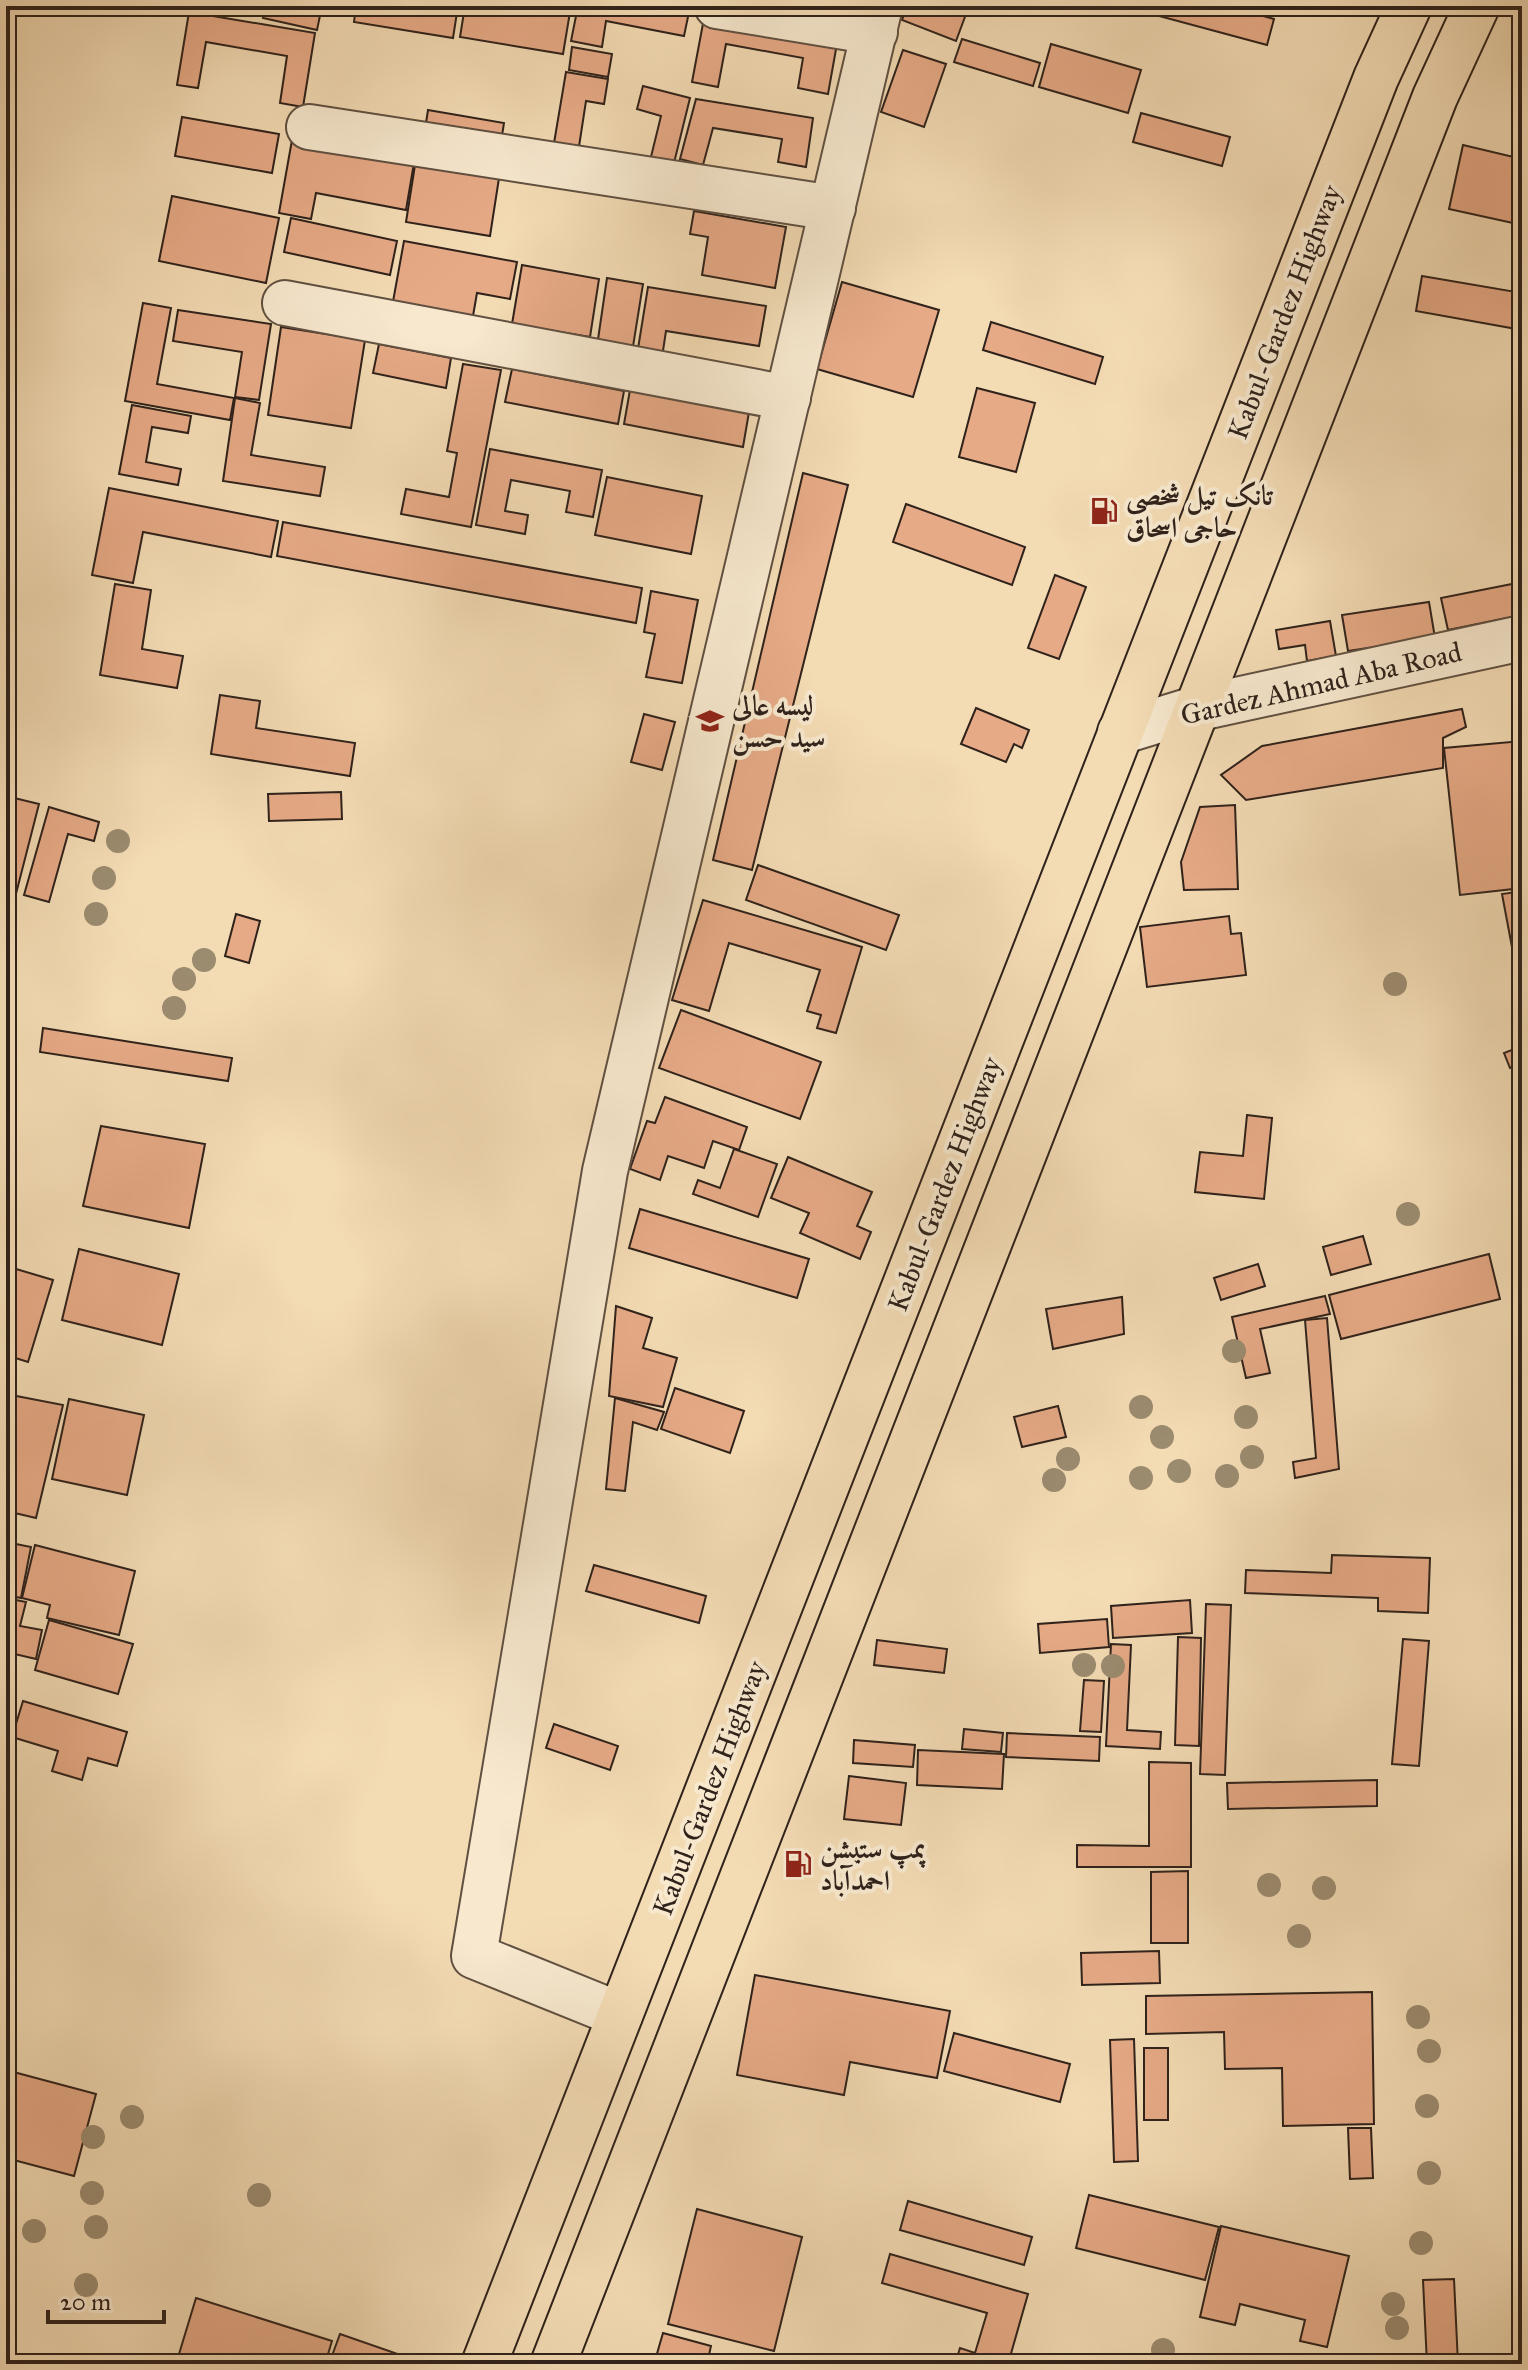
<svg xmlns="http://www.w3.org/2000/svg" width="1528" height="2370" font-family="'IM FELL Great Primer',Amiri,serif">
  <rect width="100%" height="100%" fill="#f3dbb4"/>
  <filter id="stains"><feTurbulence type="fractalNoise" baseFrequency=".0025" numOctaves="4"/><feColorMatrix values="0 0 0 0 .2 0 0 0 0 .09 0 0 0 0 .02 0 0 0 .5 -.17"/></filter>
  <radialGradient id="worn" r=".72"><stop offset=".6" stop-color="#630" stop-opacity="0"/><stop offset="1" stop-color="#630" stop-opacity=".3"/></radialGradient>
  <g fill="#e6aa86" stroke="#2f221b" stroke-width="2">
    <polygon points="190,6 215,6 213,15 190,9"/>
    <polygon points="266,6 322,6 317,30 263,18"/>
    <polygon points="356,6 458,6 453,38 354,22"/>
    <polygon points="465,6 571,6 563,54 460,37"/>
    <polygon points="578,6 656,6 689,12 684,36 606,21 602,47 571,41"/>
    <polygon points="907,6 969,6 956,41 902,20"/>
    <polygon points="1122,6 1227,6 1274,19 1267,45"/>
    <polygon points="189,12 315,33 303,107 280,103 287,56 206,42 198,88 177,85"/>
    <polygon points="705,13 838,38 828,94 798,88 803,58 726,44 718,87 692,82"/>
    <polygon points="962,39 1040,63 1033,86 954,62"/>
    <polygon points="1051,44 1141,70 1128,113 1039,87"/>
    <polygon points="572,47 612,54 608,77 569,70"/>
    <polygon points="903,50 946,64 924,127 881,112"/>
    <polygon points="566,72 608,79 604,104 586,101 578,153 553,149"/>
    <polygon points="643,86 690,98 672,171 649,165 661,116 637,109"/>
    <polygon points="696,99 813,118 806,167 778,162 782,139 713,128 703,165 680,159"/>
    <polygon points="428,110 504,123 500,148 424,136"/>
    <polygon points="1141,113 1230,137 1222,166 1133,142"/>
    <polygon points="182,117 279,134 272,173 175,156"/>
    <polygon points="292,140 414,163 406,210 316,193 311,219 279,213"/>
    <polygon points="1463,145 1522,159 1522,225 1449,209"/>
    <polygon points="415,165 499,178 490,236 406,222"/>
    <polygon points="172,196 279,218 266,283 159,261"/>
    <polygon points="694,211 786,227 775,288 702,275 708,237 690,234"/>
    <polygon points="291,218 397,241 390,275 284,252"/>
    <polygon points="404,241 517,262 510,299 477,293 470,333 390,318"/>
    <polygon points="522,265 599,279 590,337 512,324"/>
    <polygon points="1422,276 1522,293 1522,330 1416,311"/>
    <polygon points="607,278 643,284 631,359 596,353"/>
    <polygon points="842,282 939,310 913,397 817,369"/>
    <polygon points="648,287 766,306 759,346 666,331 661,364 636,361"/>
    <polygon points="143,303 171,308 157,384 234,398 230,420 125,401"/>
    <polygon points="178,310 271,324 259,400 235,397 242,352 173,341"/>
    <polygon points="991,322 1103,357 1095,384 983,350"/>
    <polygon points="281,327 365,340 351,428 268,415"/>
    <polygon points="379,344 451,358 446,388 373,373"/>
    <polygon points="463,364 501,370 471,527 401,514 406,489 449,497 457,453 447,451"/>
    <polygon points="512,369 624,391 618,424 505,402"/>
    <polygon points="977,388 1035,403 1016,472 959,457"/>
    <polygon points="630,390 749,412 743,447 624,424"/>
    <polygon points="235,398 260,403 251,455 325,467 320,496 223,481"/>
    <polygon points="132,405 191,416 188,433 152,427 146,462 181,469 178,485 119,474"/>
    <polygon points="490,449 602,470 593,517 566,512 570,491 511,480 505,511 528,515 525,534 476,525"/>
    <polygon points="803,473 848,485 752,870 713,860"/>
    <polygon points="607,477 702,496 691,554 595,535"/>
    <polygon points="109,488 278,521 271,557 143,532 133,583 92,575"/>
    <polygon points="906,504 1025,547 1012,585 893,542"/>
    <polygon points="283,522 642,588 636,623 277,556"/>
    <polygon points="1055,575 1086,587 1059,659 1028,648"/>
    <polygon points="1522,582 1522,615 1448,630 1441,598"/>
    <polygon points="115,584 151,590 142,649 183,656 177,688 100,675"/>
    <polygon points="651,591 698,600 682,683 646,677 655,634 644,632"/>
    <polygon points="1429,602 1435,638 1348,651 1342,615"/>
    <polygon points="1330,621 1336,656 1307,661 1305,645 1279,649 1276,630"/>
    <polygon points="220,695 260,701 256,728 355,743 350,776 211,754"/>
    <polygon points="976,708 1029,730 1022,748 1014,744 1006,762 961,744"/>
    <polygon points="1462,709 1466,727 1443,738 1443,768 1246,800 1221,775 1262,746"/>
    <polygon points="644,714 675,722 662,770 631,762"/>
    <polygon points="1522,741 1522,888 1460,895 1444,748"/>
    <polygon points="341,792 342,819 269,821 268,794"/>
    <polygon points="6,796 39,804 8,925 6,925"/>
    <polygon points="1235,805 1238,889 1184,890 1181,862 1200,807"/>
    <polygon points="49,807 99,822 94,841 68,834 49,902 24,895"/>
    <polygon points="758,865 899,915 886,950 746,900"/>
    <polygon points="1516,892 1522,917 1522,962 1515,963 1502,894"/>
    <polygon points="703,900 862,947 836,1033 817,1028 821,1015 807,1011 820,970 729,943 709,1011 672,1000"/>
    <polygon points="236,914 260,921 249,963 225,956"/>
    <polygon points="1229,916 1231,934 1241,933 1246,975 1147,987 1140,927"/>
    <polygon points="681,1010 821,1062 800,1119 659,1068"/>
    <polygon points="43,1028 232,1058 228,1081 40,1052"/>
    <polygon points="1522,1046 1522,1063 1510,1068 1504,1053"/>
    <polygon points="665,1097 747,1127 739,1150 713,1141 704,1168 668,1156 660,1180 630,1169 647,1121 655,1123"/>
    <polygon points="1247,1115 1272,1118 1264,1199 1195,1192 1200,1152 1243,1156"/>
    <polygon points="101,1126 205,1144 189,1228 83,1206"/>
    <polygon points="734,1149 777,1164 758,1217 693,1194 698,1180 720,1188"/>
    <polygon points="788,1157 872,1192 857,1226 871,1232 860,1259 800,1233 809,1213 771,1198"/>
    <polygon points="640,1209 809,1259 797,1298 629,1248"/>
    <polygon points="1363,1236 1371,1264 1331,1275 1323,1247"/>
    <polygon points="79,1249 179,1274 162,1345 62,1320"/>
    <polygon points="1489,1254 1500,1299 1341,1339 1329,1295"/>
    <polygon points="1258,1264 1265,1286 1221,1300 1214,1278"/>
    <polygon points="6,1266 53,1280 28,1362 6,1355"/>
    <polygon points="1325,1296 1330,1314 1260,1329 1270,1373 1246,1378 1232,1317"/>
    <polygon points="1122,1297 1124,1334 1053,1349 1046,1309"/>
    <polygon points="616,1306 652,1318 643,1348 677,1358 663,1407 609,1396"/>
    <polygon points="1327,1318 1339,1469 1295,1478 1293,1462 1316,1458 1305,1320"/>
    <polygon points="675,1388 744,1411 730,1453 661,1429"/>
    <polygon points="6,1394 63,1405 36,1518 6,1511"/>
    <polygon points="615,1398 664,1412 657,1430 633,1422 625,1491 606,1489"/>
    <polygon points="69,1399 144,1415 127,1495 52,1479"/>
    <polygon points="1058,1406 1066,1437 1022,1447 1014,1417"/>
    <polygon points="6,1542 31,1547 21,1598 6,1595"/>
    <polygon points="35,1545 135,1571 119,1635 47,1618 50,1605 22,1598"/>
    <polygon points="1332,1555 1430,1558 1428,1613 1378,1611 1378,1598 1245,1593 1246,1570 1331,1573"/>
    <polygon points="594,1565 706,1596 699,1623 586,1591"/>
    <polygon points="6,1598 26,1602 20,1626 42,1630 36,1659 6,1652"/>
    <polygon points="1190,1600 1192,1633 1113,1638 1111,1606"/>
    <polygon points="1206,1604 1231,1605 1225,1775 1200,1774"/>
    <polygon points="1107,1619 1109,1647 1040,1653 1038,1624"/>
    <polygon points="49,1620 133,1644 118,1694 35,1670"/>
    <polygon points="1178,1637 1201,1638 1199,1746 1175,1745"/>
    <polygon points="1403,1639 1429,1641 1419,1766 1392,1764"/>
    <polygon points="877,1640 947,1649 944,1673 874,1665"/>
    <polygon points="1111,1644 1131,1645 1127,1730 1161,1732 1160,1749 1106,1746"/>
    <polygon points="1084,1680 1104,1681 1101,1732 1080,1731"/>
    <polygon points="23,1701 127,1732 117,1766 88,1758 82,1780 52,1771 58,1751 12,1737"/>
    <polygon points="554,1724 618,1746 610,1770 546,1748"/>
    <polygon points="964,1729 1003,1733 1001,1752 962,1749"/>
    <polygon points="1007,1733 1100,1737 1099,1761 1006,1757"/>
    <polygon points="854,1740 915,1745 913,1767 853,1763"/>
    <polygon points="918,1750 1004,1754 1002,1789 917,1785"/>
    <polygon points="1149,1762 1191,1763 1191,1867 1077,1867 1077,1845 1149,1846"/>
    <polygon points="849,1776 906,1783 901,1825 844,1819"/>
    <polygon points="1377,1780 1377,1806 1228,1809 1227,1783"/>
    <polygon points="1188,1871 1188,1943 1151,1943 1151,1872"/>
    <polygon points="1159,1951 1160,1983 1082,1985 1081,1953"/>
    <polygon points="755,1975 950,2011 937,2078 850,2062 844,2095 737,2075"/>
    <polygon points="1372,1992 1374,2124 1283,2126 1282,2068 1225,2069 1224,2032 1146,2034 1146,1996"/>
    <polygon points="954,2033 1070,2064 1060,2102 944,2071"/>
    <polygon points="1134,2039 1138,2161 1114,2162 1110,2040"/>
    <rect x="1144" y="2048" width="24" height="72"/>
    <polygon points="6,2070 96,2094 74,2176 6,2158"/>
    <polygon points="1348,2128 1371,2128 1373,2178 1350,2179"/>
    <polygon points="1089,2195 1219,2227 1205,2280 1076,2248"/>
    <polygon points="908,2201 1032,2237 1024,2265 900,2230"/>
    <polygon points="697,2209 802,2237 774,2351 668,2324"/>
    <polygon points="1221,2226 1349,2256 1327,2347 1300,2341 1305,2320 1240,2304 1235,2325 1200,2317"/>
    <polygon points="890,2254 1028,2294 1008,2364 955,2364 960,2348 975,2353 987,2313 882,2283"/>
    <polygon points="1454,2279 1458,2364 1427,2364 1423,2280"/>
    <polygon points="196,2298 332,2341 325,2364 176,2364"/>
    <polygon points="663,2333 711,2346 707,2364 654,2364"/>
    <polygon points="340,2334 415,2360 413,2364 329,2364"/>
  </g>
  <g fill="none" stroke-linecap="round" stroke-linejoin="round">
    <g stroke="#605041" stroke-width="48">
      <g id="minor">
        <polyline points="717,6 875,32"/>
        <polyline points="309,127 833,208"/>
        <polyline points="285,303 788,398"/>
        <polyline points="1120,732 1195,709 1522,638"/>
        <polyline points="620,2015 474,1956 605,1171 880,6"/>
      </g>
    </g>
    <g stroke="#2f221b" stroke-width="48">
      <g id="highway">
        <polyline points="484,2364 1376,78 1409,6"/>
        <polyline points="553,2364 1435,97 1477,6"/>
      </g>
    </g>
    <use href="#minor" stroke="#f7e8ce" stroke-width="44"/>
    <use href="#highway" stroke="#f3dbb4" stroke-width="44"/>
  </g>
  <g fill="#9b8b6f">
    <circle cx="118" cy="841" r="12"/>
    <circle cx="104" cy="878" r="12"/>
    <circle cx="96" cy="914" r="12"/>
    <circle cx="204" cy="960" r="12"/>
    <circle cx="184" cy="979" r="12"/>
    <circle cx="1395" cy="984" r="12"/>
    <circle cx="174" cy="1008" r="12"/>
    <circle cx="1408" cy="1214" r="12"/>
    <circle cx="1234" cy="1351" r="12"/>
    <circle cx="1141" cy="1407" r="12"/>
    <circle cx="1246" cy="1417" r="12"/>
    <circle cx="1162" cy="1437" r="12"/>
    <circle cx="1252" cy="1457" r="12"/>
    <circle cx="1068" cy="1459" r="12"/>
    <circle cx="1179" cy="1471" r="12"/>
    <circle cx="1227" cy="1476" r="12"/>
    <circle cx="1141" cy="1478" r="12"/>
    <circle cx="1054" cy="1480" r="12"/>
    <circle cx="1084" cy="1665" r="12"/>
    <circle cx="1113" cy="1666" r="12"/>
    <circle cx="1269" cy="1885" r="12"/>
    <circle cx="1324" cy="1888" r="12"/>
    <circle cx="1299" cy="1936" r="12"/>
    <circle cx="1418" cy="2017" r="12"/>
    <circle cx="1429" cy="2051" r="12"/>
    <circle cx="1427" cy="2106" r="12"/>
    <circle cx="132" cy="2117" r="12"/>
    <circle cx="93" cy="2137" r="12"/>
    <circle cx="1429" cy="2173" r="12"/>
    <circle cx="92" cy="2193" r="12"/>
    <circle cx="259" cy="2195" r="12"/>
    <circle cx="96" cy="2227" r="12"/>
    <circle cx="34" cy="2231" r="12"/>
    <circle cx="1421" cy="2243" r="12"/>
    <circle cx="86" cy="2285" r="12"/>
    <circle cx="1393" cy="2304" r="12"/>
    <circle cx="1397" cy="2328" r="12"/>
    <circle cx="1163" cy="2350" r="12"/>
  </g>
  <defs>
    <g id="fuel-bare" transform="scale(2.16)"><path d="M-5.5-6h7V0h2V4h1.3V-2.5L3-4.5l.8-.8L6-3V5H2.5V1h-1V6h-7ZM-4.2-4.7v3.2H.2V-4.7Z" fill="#8f2418" stroke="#f7e8ce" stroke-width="2.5" paint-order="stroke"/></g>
    <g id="school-bare" transform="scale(2.16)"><path d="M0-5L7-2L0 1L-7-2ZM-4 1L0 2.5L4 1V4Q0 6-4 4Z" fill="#8f2418" stroke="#f7e8ce" stroke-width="2.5" paint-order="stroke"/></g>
  </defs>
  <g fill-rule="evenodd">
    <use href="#fuel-bare" x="1104" y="511"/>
    <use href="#school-bare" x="710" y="721"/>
    <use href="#fuel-bare" x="798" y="1864"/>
  </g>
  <g text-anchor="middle" stroke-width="8" stroke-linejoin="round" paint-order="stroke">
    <g font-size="28" fill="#2f221b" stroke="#f7e8ce">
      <text transform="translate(1284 312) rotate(-69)" y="10">Kabul-Gardez Highway</text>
      <text transform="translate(1321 683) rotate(-13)" y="10">Gardez Ahmad Aba Road</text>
      <text transform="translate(944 1184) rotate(-69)" y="10">Kabul-Gardez Highway</text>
      <text transform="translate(709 1788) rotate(-69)" y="10">Kabul-Gardez Highway</text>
    </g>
    <g font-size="28" font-weight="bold" fill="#2f221b" stroke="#f7e8ce" text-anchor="start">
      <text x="1126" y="505">تانک تیل شخصی<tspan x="1126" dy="32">حاجی اسحاق</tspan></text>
      <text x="732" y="715">لیسه عالی<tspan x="732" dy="32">سید حسن</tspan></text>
      <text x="820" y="1858">پمپ ستیشن<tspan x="820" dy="32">احمدآباد</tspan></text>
    </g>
  </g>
  <rect width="1528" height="2370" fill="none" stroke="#f3dbb4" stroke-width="32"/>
  <rect x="8" y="8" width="1512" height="2354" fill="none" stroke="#2f221b" stroke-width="4"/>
  <rect x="16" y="16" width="1496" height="2338" fill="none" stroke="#2f221b" stroke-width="2"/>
  <path d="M48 2310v12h116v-12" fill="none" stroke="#2f221b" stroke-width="4"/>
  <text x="60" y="2310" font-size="24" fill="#2f221b" stroke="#f7e8ce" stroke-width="6" paint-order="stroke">20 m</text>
  <rect width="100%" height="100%" filter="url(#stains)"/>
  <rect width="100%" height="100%" fill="url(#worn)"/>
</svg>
